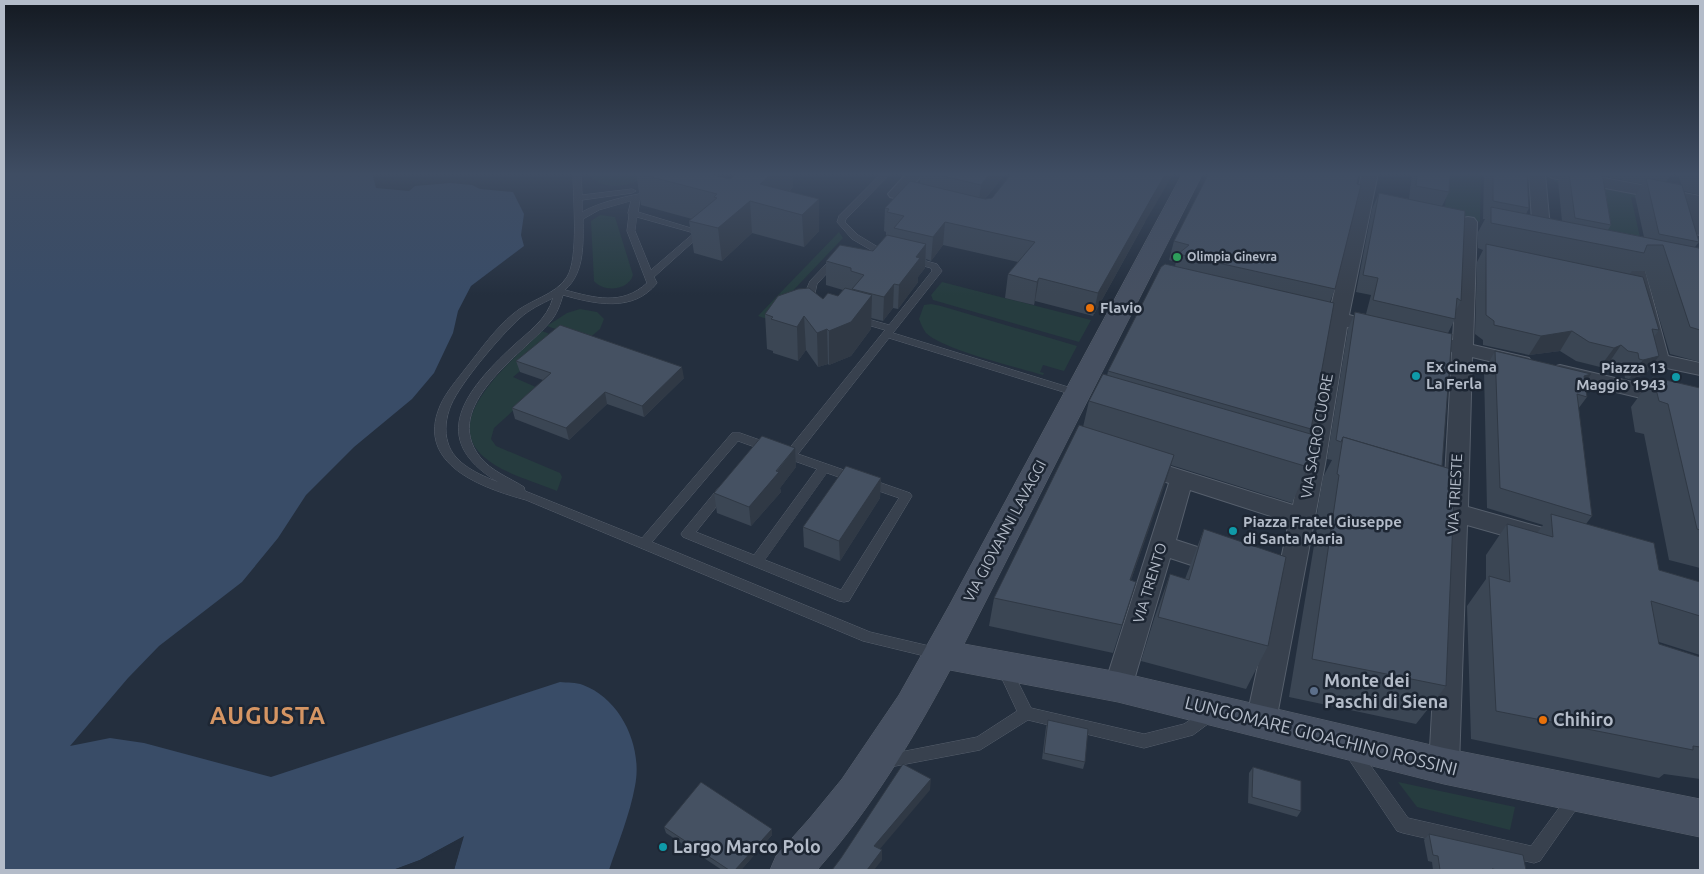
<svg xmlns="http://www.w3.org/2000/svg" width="1704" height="874" font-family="Ubuntu,sans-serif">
  <rect width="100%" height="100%" fill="#242f3e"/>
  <g fill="#263c3f">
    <path d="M590,173h61c-17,13 -45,20 -61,3z"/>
    <polygon points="1447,173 1481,173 1480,222 1407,207 1445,207"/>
    <polygon points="1554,177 1674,199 1676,205 1631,197 1644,255 1560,238 1596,190 1554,182"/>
    <path d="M600,215l15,2 18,58c-4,15 -29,18 -39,6l-3,-60z"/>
    <polygon points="839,232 843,238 784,300 773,321 758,316"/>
    <polygon points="942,282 1091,320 1079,342 933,300 931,295"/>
    <path d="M931,304l10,2 136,40 -13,25 -21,-6 -3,7 4,1 -1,2c-27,-8 -99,-25 -117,-42 -3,-4 -5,-9 -7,-14l5,-14z"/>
    <polygon points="580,309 597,312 604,319 600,329 587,340 547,326 567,313"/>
    <path d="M542,331l18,7 -47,39 25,11 -44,40 -3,11 5,7 64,27 2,4 -5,14c-23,-10 -54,-17 -73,-34 -46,-39 32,-99 58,-126z"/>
    <polygon points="1398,782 1515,807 1510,830 1417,807"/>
  </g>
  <path fill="#394c67" d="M4,173h368l4,15 33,3 6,-5 35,-3 22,2 8,4 33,3 11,22 -3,21 3,11 -53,40 -13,25 -5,22 -19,40 -22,26 -58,48 -48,48 -28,43 -36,44 -83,64 -31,32 -58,68 40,-8 34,5 127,34 289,-95c7,1 16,0 23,3 38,14 60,62 52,101 -5,28 -17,57 -26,84h-155l9,-33 -43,23 -27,10h-389z"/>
  <polygon fill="#242f3e" points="464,836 454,870 452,870 460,841 421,862 400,870 393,870 420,860"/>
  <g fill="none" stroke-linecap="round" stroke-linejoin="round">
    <g stroke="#565f6c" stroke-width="1">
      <g id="lane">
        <path d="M573,173h8l1,22 50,-6 4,2 -4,2 -50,7v12c22,-12 48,-16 71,-21l4,2 -1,2 -16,4 -2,13 66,20 -50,45 3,6c-24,30 -62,21 -94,12 -3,10 -6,19 -13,27 -28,33 -110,84 -70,135 11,14 30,21 44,30l1,4 117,47 90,-105h8l48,17 97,-120 -31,-9 -2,-2 2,-2 3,-1 32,9 43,-54 -1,-3 -22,-6v-4l3,-1 25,7 5,7 -49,62 188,58 1,2 -1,2h-8l-184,-57 -91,116 112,39 2,3 -63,105 -5,1 -5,-1 -156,-64 -2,-3 2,-3 37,-45h8l2,3 -2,3 -32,40 58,23 63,-86 -79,-28 -86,101 218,90 72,17 2,4 -2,4 -5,2 -74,-18 -337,-141c-43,-12 -111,-35 -86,-94 6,-14 17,-26 26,-38 15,-19 29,-39 47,-54 16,-14 43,-19 54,-37 12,-19 6,-80 6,-104zM631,201l-3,12 1,2 -2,16 20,52c-25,23 -52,15 -82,7 20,-18 18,-46 18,-71l16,-9zM637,217l57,16 -43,37 -16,-39zM553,298c-6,22 -25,34 -41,49 -46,43 -86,92 -14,135 -18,-7 -44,-18 -50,-39 -4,-12 -2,-26 3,-38 10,-23 50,-70 69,-87 10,-9 21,-14 33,-20zM827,473l72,25 -58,92 -76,-30z"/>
        <polygon points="882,173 891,173 846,219 845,222 858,235 886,252 886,256 883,257 852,239 837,222 839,216"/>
        <polygon points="836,256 840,259 817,284 815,293 820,302 815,305 812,304 805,293 810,281 833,257"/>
        <polygon points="1004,662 1009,664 1031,708 1144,734 1184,724 1211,706 1216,708 1218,713 1216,718 1193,735 1144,748 1028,720 980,750 885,768 880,766 877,761 880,756 977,737 1017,711 997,668 999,664"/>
        <polygon points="1351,743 1356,745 1408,818 1531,846 1570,793 1576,790 1582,793 1584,798 1540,861 1534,863 1403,833 1397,831 1346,755 1343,750 1346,745"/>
      </g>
    </g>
    <g stroke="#565f6c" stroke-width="2">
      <g id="street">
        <polygon points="907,173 924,173 907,192 933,198 935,201 933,204 927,206 890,197 888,194"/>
        <polygon points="1362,173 1378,173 1349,315 1388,325 1391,329 1388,333 1381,335 1347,327 1325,464 1276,721 1272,730 1261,734 1250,730 1246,721 1289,522 1190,490 1176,540 1231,558 1235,565 1231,572 1222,575 1170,558 1132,687 1128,696 1118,700 1108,696 1104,687 1169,483 1131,471 1127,465 1131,459 1139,457 1293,505 1328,322 1295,314 1292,310 1295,306 1302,304 1330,311"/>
        <polygon points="1529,173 1577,173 1700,196 1700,235 1694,234 1691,230 1684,203 1552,178 1545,174 1551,238 1548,242 1536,242 1533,238"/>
        <polygon points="1468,217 1474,218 1477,222 1473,345 1529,358 1532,363 1529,368 1522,369 1472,357 1468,507 1543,528 1546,535 1543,542 1534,544 1467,525 1459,766 1455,776 1444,780 1433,776 1429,766 1452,352 1415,343 1412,339 1415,335 1422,333 1453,340 1459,222 1462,218"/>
        <polygon points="1632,251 1638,252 1641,256 1668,356 1700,363 1700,375 1652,365 1649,360 1623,256 1626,252"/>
        <polygon points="1560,365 1700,398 1700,412 1553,377 1550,372 1553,367"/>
      </g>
    </g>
    <g stroke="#565f6c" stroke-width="1">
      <path id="secondary" d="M1183,173h20l-239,471 154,28 326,76 256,51v38l-256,-53 -326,-82 -168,-32c-38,71 -80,140 -133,200h-47l6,-14 34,-38 32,-39 57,-84 50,-89z"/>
    </g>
    <use href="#lane" fill="#38414e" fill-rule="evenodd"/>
    <use href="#street" fill="#38414e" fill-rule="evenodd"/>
    <use href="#secondary" fill="#465061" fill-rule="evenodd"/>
  </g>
  <g fill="#3b4654" fill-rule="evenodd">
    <polygon points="636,173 730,179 738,173 793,173 793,187 789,192 819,199 819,231 804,247 752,233 722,261 694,253 689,221 692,219 641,205"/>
    <polygon points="920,173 1006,173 985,199 1145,222 1093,316 1035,301 1034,305 1005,298 1008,274 1018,262 943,245 931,261 926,259 925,268 918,277 918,282 898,309 893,308 883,321 871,318 871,329 851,356 829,365 828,364 818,367 806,350 798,361 773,353 773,351 767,349 765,314 838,296 843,290 826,285 826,261 873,251 893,237 886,235 886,232 884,231 885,208 920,184"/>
    <polygon points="1209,173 1335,289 1330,302 1311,429 1309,434 1308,467 1292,503 1171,465 1131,580 1136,582 1113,653 989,626 994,598 1083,427 1089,401 1107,376 1108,371 1175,266 1176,262 1169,260 1174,241"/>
    <polygon points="1412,173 1450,173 1449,192 1442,206 1461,301 1456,310 1455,319 1448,333 1442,466 1446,686 1416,724 1289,697 1319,515 1317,514 1323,477 1332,460 1327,459 1348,329 1355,312 1366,314 1371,295 1356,292 1372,209 1379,193 1409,199"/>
    <path d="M1484,173h43l2,35 -3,6 36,7 -4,-40 5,-8h109l-6,9 15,2 -3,-11h22v22l-16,-4 15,51 -4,5 5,4v111l-30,-8 -25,-83h-13l-2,3 29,56 -5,7 5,19 -14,19 -16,4 -4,-1 -1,-5 -9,-3 -7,-6 -8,3 -24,-6 -16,-10 -31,4 -46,-10v-5l-8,-6 2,-72 6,-12 -5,-2v-16l7,-13h-2zM1603,176l39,8 -7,12 9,41 -36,-7 3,-5z"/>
    <polygon points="1495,351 1591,374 1585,383 1587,397 1578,409 1592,516 1586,524 1659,570 1700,582 1700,655 1659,642 1659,644 1700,657 1700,779 1664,774 1659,778 1471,739 1467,606 1486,579 1486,555 1507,524 1537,533 1543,525 1487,508 1484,371"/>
    <polygon points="516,361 684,378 644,417 607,404 569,440 515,419 512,408 543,380 520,372"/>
    <polygon points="1653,377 1700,388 1700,568 1669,560 1644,434 1635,432 1631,407"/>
    <polygon points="795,448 796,467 780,488 781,492 751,526 717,513 714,493"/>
    <polygon points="881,478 880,498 840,561 804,547 803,527"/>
    <polygon points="1204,529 1268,646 1246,689 1141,661 1154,619 1170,574 1185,579"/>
    <polygon points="1048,720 1085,762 1083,769 1042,759 1046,727"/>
    <polygon points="1253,767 1301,811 1297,817 1248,803 1249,773"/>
    <polygon points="664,827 772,829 772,835 741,870 722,870 666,833"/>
    <polygon points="1429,834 1526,870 1433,870 1432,862 1428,861 1424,840"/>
  </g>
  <g fill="#303945">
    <polygon points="773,173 793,173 793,187 772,207 760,184"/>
    <polygon points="990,173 1006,173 978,207 981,185"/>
    <polygon points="1166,173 1174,173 1145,222 1093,316 1098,293 1151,199"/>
    <polygon points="819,199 819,231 804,247 802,215"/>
    <polygon points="750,201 752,233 722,261 718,228"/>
    <polygon points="945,222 943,245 931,261 933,237"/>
    <polygon points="926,244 925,268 918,277 918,282 898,309 899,285 916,257"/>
    <polygon points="1039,278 1035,301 1034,305 1037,282"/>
    <polygon points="894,284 893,308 883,321 884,297"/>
    <polygon points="872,295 871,329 851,356 829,365 829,331"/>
    <polygon points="804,316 806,350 798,361 797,327"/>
    <polygon points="827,329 828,364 818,367 817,333"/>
    <polygon points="1572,331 1560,351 1529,355 1541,336"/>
    <polygon points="1621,345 1608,364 1600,367 1614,348"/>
    <polygon points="1659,356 1645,375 1629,379 1643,360"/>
    <polygon points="682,367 684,378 644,417 642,406"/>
    <polygon points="1591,374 1578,394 1584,376"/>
    <polygon points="605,392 607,404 569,440 566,428"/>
    <polygon points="795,448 796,467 780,488 781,492 751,526 749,507"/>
    <polygon points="1174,455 1165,484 1121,608 1130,580"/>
    <polygon points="881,478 880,498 840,561 839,541"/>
    <polygon points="931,779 930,790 874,856 874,846"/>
    <polygon points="772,829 772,835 741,870 735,870"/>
    <polygon points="882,850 882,860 874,870 867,870"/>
  </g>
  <g fill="#455162" stroke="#303945">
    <polygon points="636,173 706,173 730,179 738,173 773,173 760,184 819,199 802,215 750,201 718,228 689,221 717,198 714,197 717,194"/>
    <polygon points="930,173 990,173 981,185"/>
    <polygon points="1012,173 1166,173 1151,199 1098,293 1039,278 1037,282 1008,274 1035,242 945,222 933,237 894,228 904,216 887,212 889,209 885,208 910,181 985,199 992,198"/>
    <polygon points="1209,173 1359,173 1357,184 1361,185 1335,289 1178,254 1189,245 1174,241"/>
    <polygon points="1417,173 1450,173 1449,192 1416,186"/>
    <polygon points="1493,173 1527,173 1529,208 1493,201"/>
    <polygon points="1569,173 1602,173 1611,225 1575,218"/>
    <polygon points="1646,178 1682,185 1699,242 1659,234"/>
    <polygon points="1379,193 1465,211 1461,301 1457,298 1455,319 1373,300 1378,278 1363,275"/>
    <polygon points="1491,207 1699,248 1700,251 1700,330 1690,327 1663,245 1647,245 1644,253 1491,223"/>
    <polygon points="887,235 926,244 916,257 920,258 899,285 894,284 884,297 852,289 864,275 851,271 851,268 826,261 840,245 873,251"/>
    <polygon points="1486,244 1643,277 1659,330 1652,329 1659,356 1643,360 1639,359 1638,353 1628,351 1621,345 1614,348 1589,342 1572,331 1541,336 1494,325 1494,321 1486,315"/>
    <polygon points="1165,264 1334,303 1311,429 1108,371 1161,267"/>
    <polygon points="809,288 823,299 828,293 838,296 845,288 872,295 851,322 829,331 827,329 817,333 804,316 797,327 771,319 773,317 765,314 778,296 798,289"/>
    <polygon points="1355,312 1452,334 1442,466 1343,437 1341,442 1336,440"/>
    <polygon points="560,325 682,367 642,406 605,392 566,428 512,408 551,373 516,361"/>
    <polygon points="1495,351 1591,374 1584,376 1587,397 1577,394 1592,516 1500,488"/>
    <polygon points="1103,374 1314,435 1308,467 1089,401"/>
    <polygon points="1653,377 1700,388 1700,530 1697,529 1668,404 1659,401"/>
    <polygon points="1079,425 1174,455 1130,580 1136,582 1122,625 994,598"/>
    <polygon points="762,436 795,448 776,471 779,472 749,507 714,493"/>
    <polygon points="1343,437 1454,470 1455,472 1446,686 1312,659 1339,475 1337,474"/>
    <polygon points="846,466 881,478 839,541 803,527"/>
    <polygon points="1551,514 1654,543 1659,570 1700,582 1700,616 1651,601 1659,644 1700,657 1700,747 1693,746 1693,750 1496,711 1489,576 1510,582 1507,524 1553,537"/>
    <polygon points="1204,529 1286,557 1268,646 1158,617 1170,574 1189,580"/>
    <polygon points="1048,720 1088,729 1085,762 1044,753"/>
    <polygon points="903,764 931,779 874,846 882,850 867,870 832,870 841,858"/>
    <polygon points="1253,767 1301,781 1301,811 1252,797"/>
    <polygon points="701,782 772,829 735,870 729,870 664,827"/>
    <polygon points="1429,834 1523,855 1526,870 1498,870 1492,869 1493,870 1440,870 1438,856 1433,855"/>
  </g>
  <linearGradient id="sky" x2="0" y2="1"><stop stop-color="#141a22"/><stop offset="0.59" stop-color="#3f4d63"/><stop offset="1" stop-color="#3f4d63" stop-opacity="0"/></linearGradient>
  <rect width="1704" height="295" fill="url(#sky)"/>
  <circle fill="#2e9e5b" stroke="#1d2633" stroke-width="2" cx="1177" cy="257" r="5"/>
  <g fill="#e8710a" stroke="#1d2633" stroke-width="2">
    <circle cx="1090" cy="308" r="5"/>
    <circle cx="1543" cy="720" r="5"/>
  </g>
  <g fill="#0f9aa8" stroke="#1d2633" stroke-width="2">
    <circle cx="1416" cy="376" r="5"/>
    <circle cx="1676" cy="377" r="5"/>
    <circle cx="1233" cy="531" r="5"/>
    <circle cx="663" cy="847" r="5"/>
  </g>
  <circle fill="#5c6f8a" stroke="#1d2633" stroke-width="2" cx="1314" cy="691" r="5"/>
  <g text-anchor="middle" stroke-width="5" stroke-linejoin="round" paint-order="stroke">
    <g font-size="12" font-weight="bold" fill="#b4bcc9" stroke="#1d2633" text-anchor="start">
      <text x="1187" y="261">Olimpia Ginevra</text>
    </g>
    <g font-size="15" font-weight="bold" fill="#b4bcc9" stroke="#1d2633" text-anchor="start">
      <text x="1100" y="313">Flavio</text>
      <text x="1426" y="372">Ex cinema<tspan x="1426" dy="17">La Ferla</tspan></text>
      <text x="1666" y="373" text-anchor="end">Piazza 13<tspan x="1666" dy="17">Maggio 1943</tspan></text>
      <text x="1243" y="527">Piazza Fratel Giuseppe<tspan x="1243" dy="17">di Santa Maria</tspan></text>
    </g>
    <g font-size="15" fill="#b4bcc9" stroke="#1d2633">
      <text transform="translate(1317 436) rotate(-80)" y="5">VIA SACRO CUORE</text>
      <text transform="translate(1455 494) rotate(-87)" y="5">VIA TRIESTE</text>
      <text transform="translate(1005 531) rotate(-62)" y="5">VIA GIOVANNI LAVAGGI</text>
      <text transform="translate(1150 583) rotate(-73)" y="5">VIA TRENTO</text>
    </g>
    <g font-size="18" font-weight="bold" fill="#b4bcc9" stroke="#1d2633" text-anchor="start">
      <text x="1324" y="687">Monte dei<tspan x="1324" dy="21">Paschi di Siena</tspan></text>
      <text x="1553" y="726">Chihiro</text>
      <text x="673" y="853">Largo Marco Polo</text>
    </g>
    <g font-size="18" fill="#b4bcc9" stroke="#1d2633">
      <text transform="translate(1321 736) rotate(14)" y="6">LUNGOMARE GIOACHINO ROSSINI</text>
    </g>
    <g font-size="24" font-weight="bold" letter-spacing="1" fill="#d59563" stroke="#1d2633">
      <text x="268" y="724">AUGUSTA</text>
    </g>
  </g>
  <rect width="1704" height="874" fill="none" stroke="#b4bcc9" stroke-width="10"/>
</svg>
